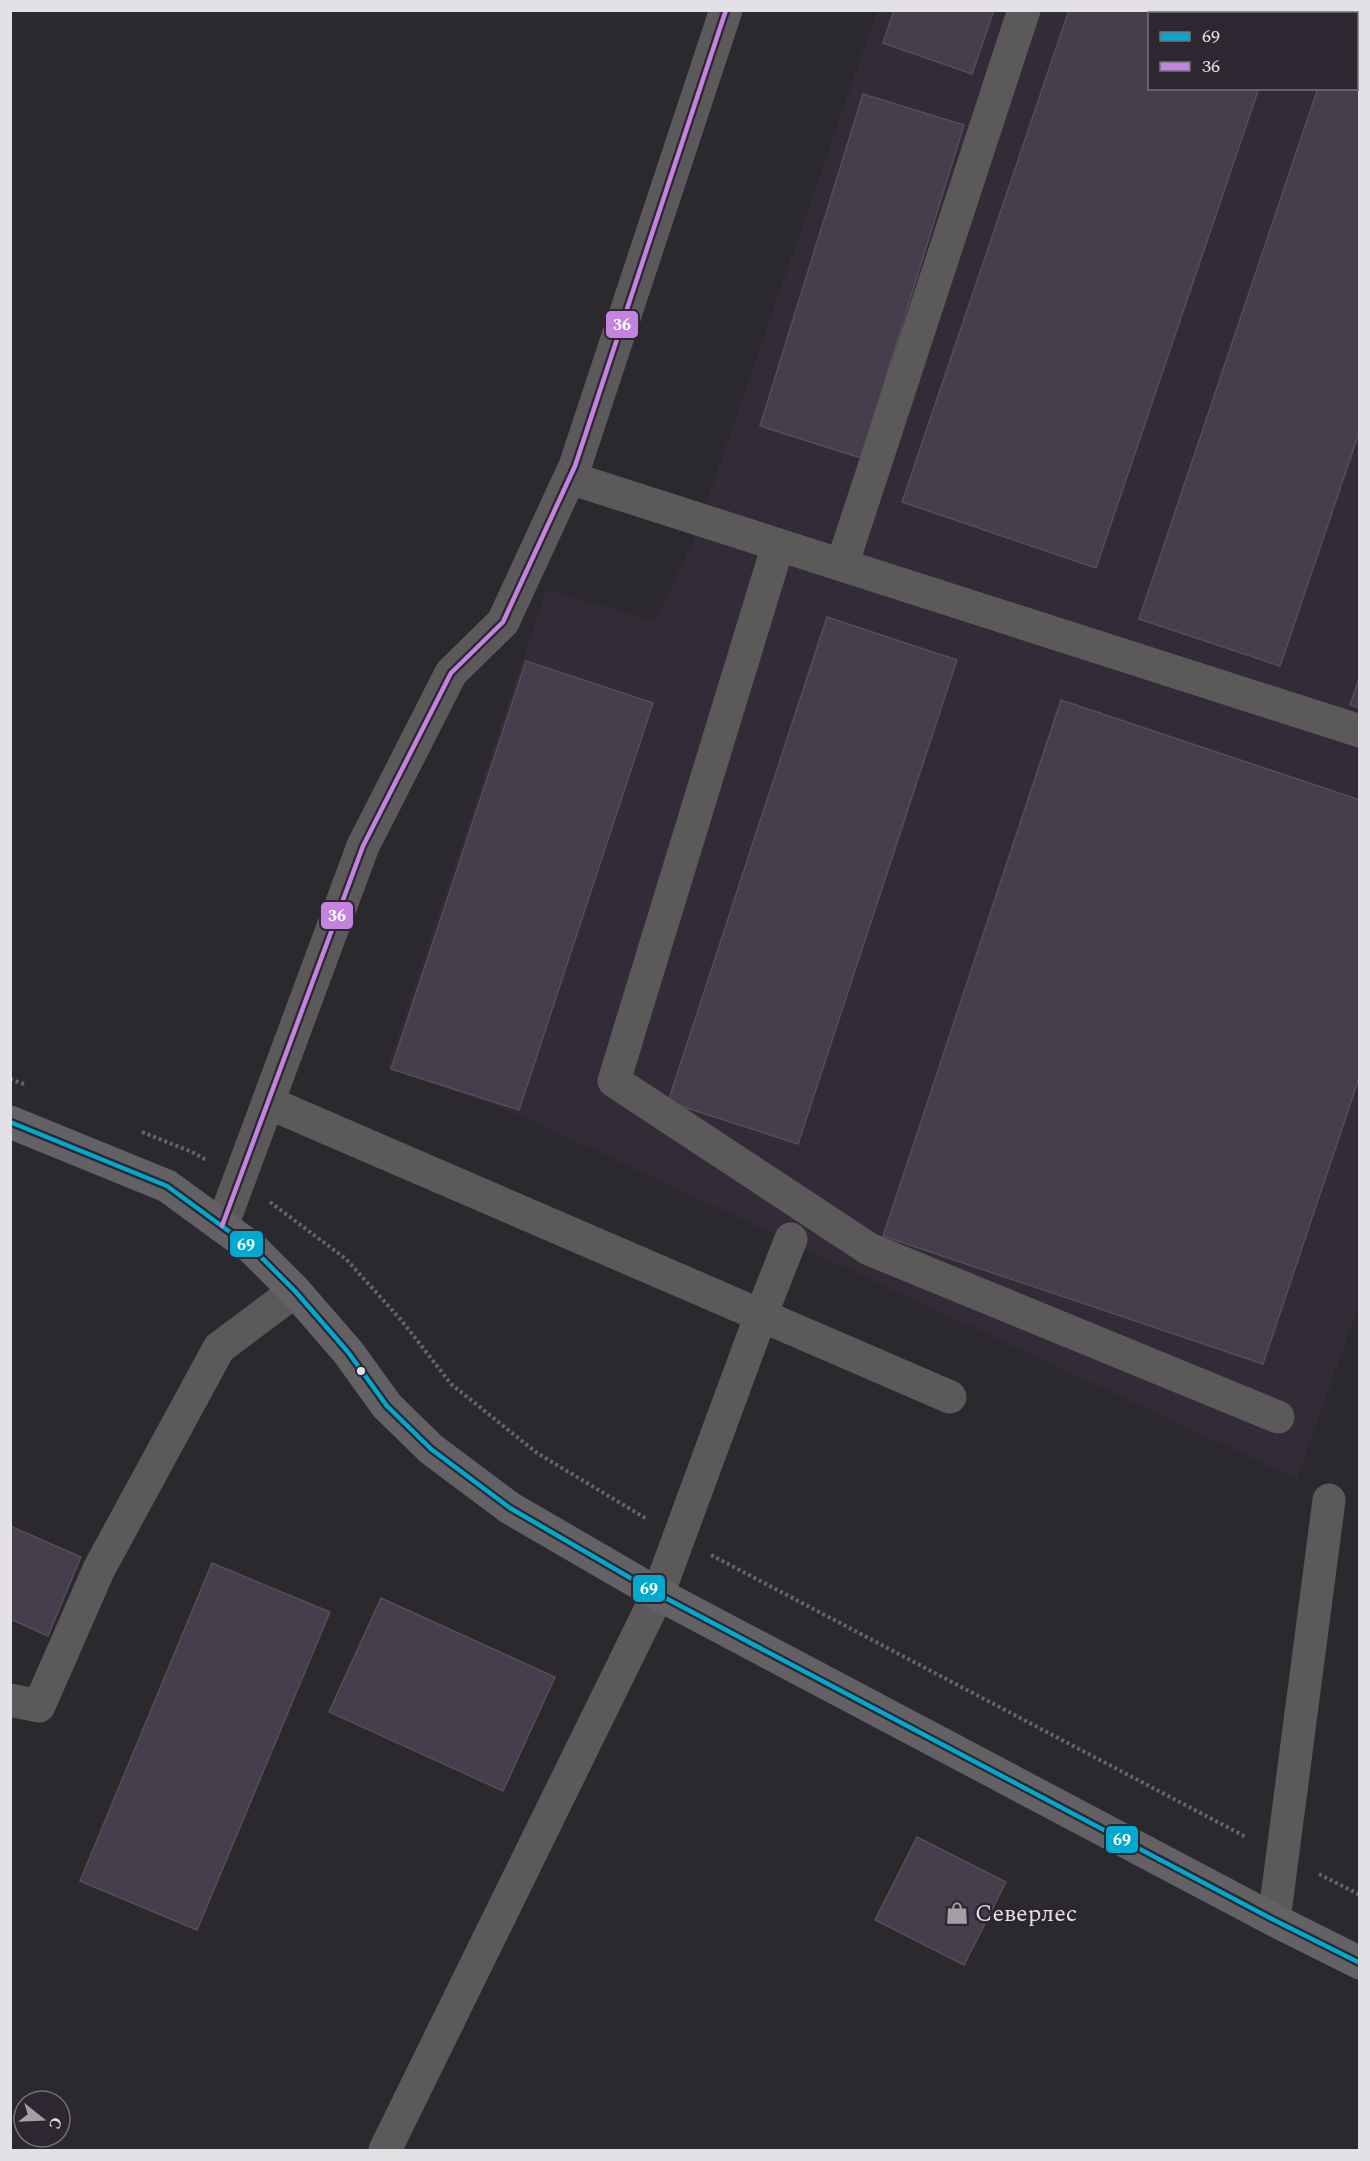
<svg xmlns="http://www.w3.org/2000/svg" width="1370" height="2161" font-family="Spectral,serif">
  <rect width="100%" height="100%" fill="#2c292e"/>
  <path fill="#322b38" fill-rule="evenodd" d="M877,11h482l1,1290 -63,178 -784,-367 -126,-44 159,-478 110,31 37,-80zM1150,14h206v74h-206z"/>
  <g fill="#463e4d" stroke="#525054" stroke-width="1.5">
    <polygon points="894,10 994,10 972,74 883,43"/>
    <polygon points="1069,10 1200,10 1209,14 1150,14 1150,88 1259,88 1096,568 902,502"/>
    <polygon points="1334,10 1360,10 1360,19 1356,18 1356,14 1343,14"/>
    <polygon points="1356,67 1360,68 1360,430 1280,666 1139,619 1318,88 1356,88"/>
    <polygon points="863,94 964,125 861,458 760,426"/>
    <polygon points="827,617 957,660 798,1144 668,1102"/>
    <polygon points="526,661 653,703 519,1110 391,1069"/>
    <polygon points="1360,676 1360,708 1350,705"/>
    <polygon points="1061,700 1360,800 1360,1075 1263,1364 883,1236"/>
    <polygon points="10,1526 81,1557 48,1636 10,1619"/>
    <polygon points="212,1563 330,1612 197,1930 80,1881"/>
    <polygon points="381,1598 555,1677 503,1791 329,1712"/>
    <polygon points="917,1837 1006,1882 964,1965 875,1920"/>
  </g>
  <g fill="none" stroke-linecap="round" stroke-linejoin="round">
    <g stroke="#676466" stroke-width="4" stroke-dasharray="3 3" stroke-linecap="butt">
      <polyline points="10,1079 24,1084"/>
      <polyline points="142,1132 192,1152 206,1160"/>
      <polyline points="270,1202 346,1259 402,1321 451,1384 537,1453 647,1519"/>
      <polyline points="711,1555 1246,1837"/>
      <polyline points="1319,1874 1360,1895"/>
    </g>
    <g stroke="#5b5959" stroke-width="33">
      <polyline points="1326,10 1335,14"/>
      <polyline points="570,478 1360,731"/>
      <polyline points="778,545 614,1081 869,1249 1278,1417"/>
      <polyline points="842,565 1024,10"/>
      <polyline points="269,1103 950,1397"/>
      <polyline points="222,1226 363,846 451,673 503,622 575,466 726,10"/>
      <polyline points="10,1700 39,1706 99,1569 219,1348 295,1291"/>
      <polyline points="1274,1920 1329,1500"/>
      <polyline points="385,2150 658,1594 761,1315 791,1239"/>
    </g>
    <polyline stroke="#646164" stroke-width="33" points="10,1122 167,1186 252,1248 295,1291 348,1352 387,1406 431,1449 510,1508 658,1594 1274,1920 1360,1963"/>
    <g stroke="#2c2730" stroke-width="9">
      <polyline id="bus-1" points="10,1122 167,1186 252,1248 295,1291 348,1352 387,1406 431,1449 510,1508 658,1594 1274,1920 1360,1963"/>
    </g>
    <g stroke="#2c2730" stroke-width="9">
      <polyline id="bus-2" points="222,1226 363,846 451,673 503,622 575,466 726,10"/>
    </g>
    <use href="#bus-1" stroke="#00a9ce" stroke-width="4.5"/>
    <use href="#bus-2" stroke="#c483df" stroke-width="4.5"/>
  </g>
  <defs>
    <g id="shop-bare" transform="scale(1.8)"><path d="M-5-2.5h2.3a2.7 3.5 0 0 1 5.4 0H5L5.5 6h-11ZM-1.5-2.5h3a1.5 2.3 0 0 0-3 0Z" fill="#a3a0a6" stroke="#2c2730" stroke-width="2.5" paint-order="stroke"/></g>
  </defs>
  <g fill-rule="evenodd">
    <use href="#shop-bare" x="957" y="1913"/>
  </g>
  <circle fill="#e3e0e6" stroke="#2c2730" stroke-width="2" cx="361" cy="1371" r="5"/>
  <g text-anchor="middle" stroke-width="5" stroke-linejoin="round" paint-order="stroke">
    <g font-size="24" fill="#e3e0e6" stroke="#2c2730" text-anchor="start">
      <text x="975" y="1921">Северлес</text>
    </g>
  </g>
  <g stroke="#2c2730" stroke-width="2">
    <rect x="605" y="310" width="34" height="29" rx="6" fill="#c483df"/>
    <rect x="320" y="901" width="34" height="29" rx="6" fill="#c483df"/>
    <rect x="229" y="1230" width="35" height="28" rx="6" fill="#00a9ce"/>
    <rect x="632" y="1574" width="34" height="29" rx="6" fill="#00a9ce"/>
    <rect x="1105" y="1825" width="34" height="29" rx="6" fill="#00a9ce"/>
  </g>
  <g font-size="16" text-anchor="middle" font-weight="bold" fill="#fff">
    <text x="622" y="330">36</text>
    <text x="337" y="921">36</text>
    <text x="246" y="1250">69</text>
    <text x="649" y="1594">69</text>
    <text x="1122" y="1845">69</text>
  </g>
  <rect width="1370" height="2161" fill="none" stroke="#e3e0e6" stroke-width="24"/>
  <rect x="1148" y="12" width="210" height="78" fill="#2c2730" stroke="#757179" stroke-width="1.5"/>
  <rect x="1160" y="32" width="30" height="9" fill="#00a9ce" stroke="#757179" stroke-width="1.5"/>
  <text x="1202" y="42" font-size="18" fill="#e3e0e6">69</text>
  <rect x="1160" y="62" width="30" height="9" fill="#c483df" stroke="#757179" stroke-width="1.5"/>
  <text x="1202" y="72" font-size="18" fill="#e3e0e6">36</text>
  <g transform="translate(42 2119) rotate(108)"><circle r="28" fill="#2c2730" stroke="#757179" stroke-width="1.5"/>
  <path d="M0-4.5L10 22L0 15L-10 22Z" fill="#a3a0a6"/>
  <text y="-9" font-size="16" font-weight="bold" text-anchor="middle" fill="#e3e0e6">С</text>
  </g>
</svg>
